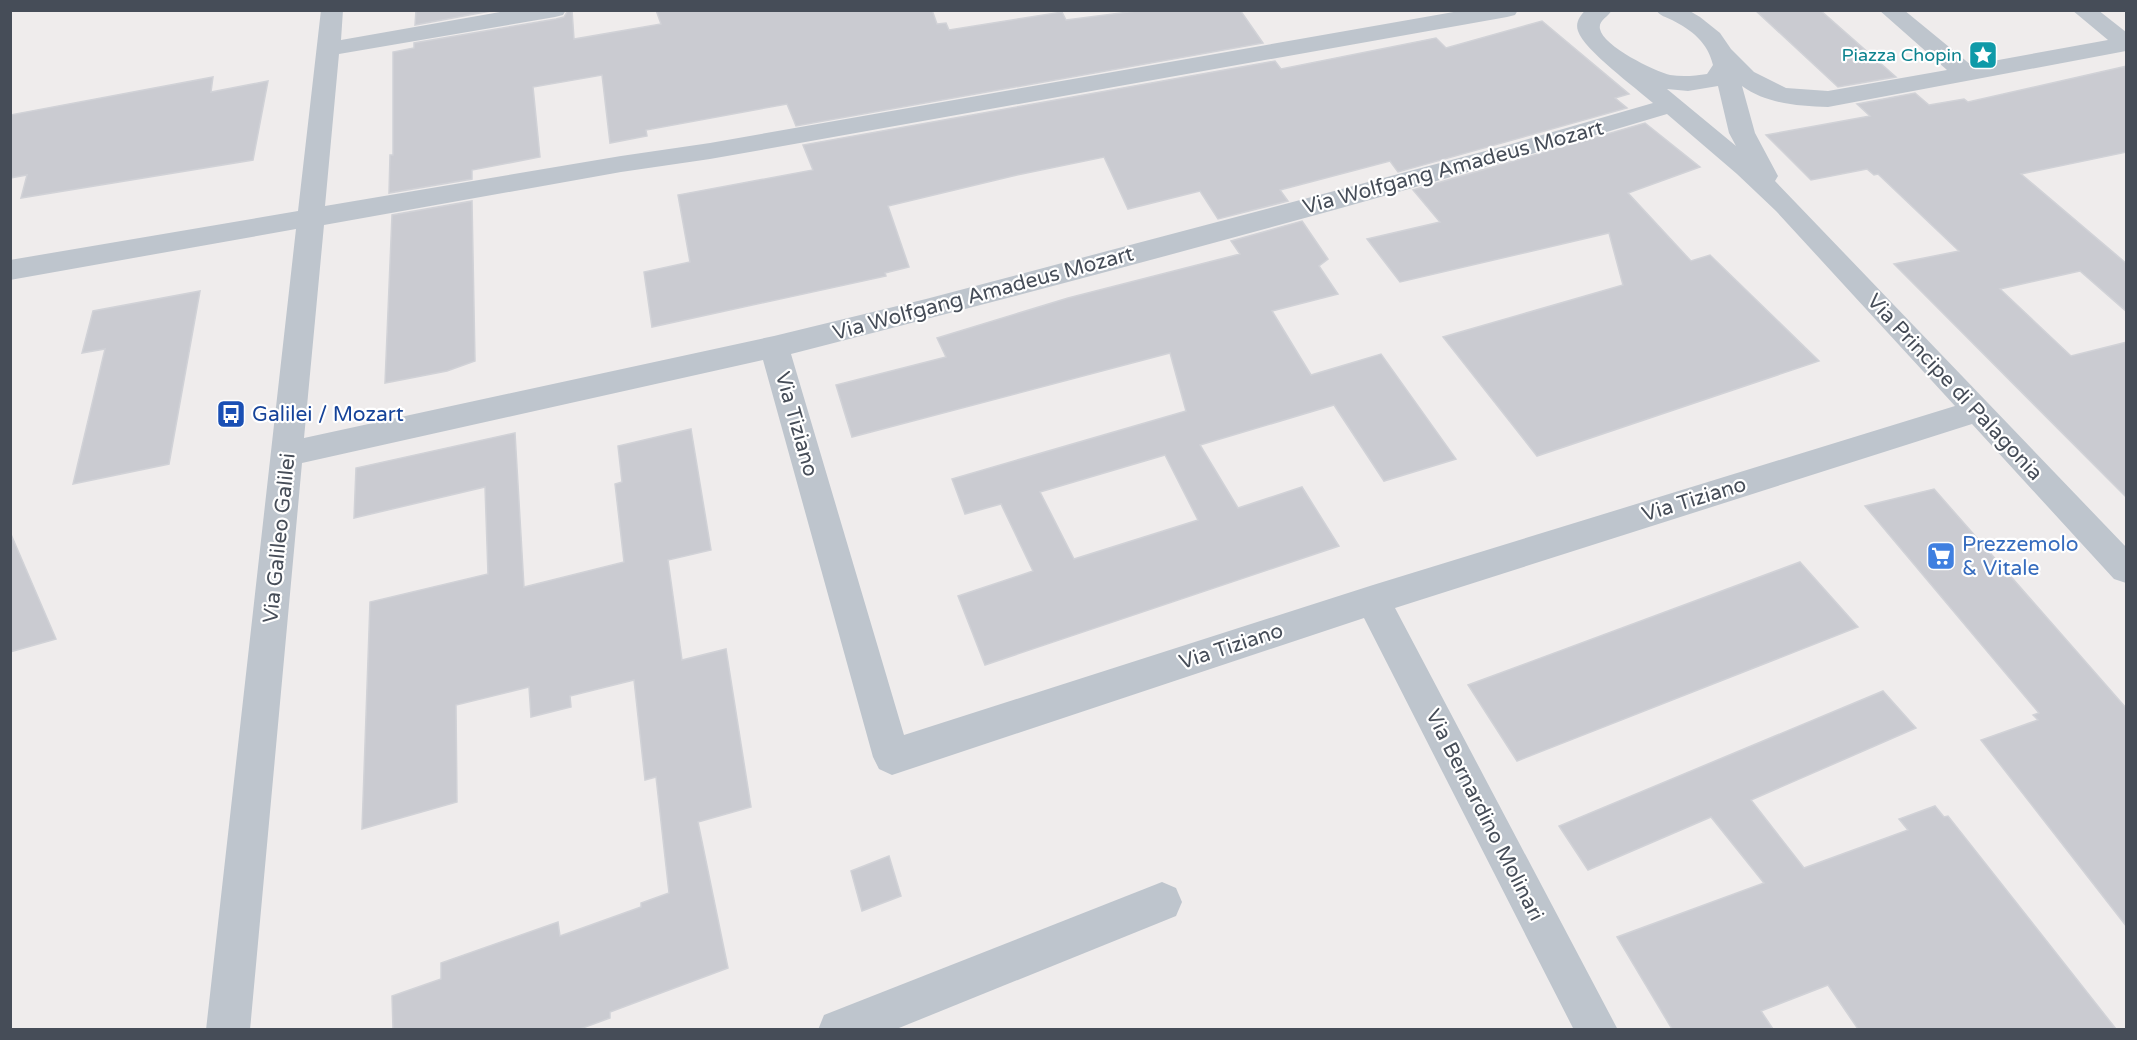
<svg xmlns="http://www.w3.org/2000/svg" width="2137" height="1040" font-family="'Varela Round',sans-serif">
  <rect width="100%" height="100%" fill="#efecec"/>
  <g fill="#cacbd1" stroke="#d1d2d7" stroke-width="1.5" fill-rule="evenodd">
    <polygon points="416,10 496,10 415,25"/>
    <polygon points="568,10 572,10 574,39 661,24 656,10 932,10 937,24 946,23 949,30 1062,12 1066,20 1144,10 1240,10 1263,43 796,126 787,104 646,130 647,136 610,143 602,75 533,87 540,157 472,170 472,179 389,193 390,155 393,155 393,52 414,48 414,43 556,19 564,17"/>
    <polygon points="1755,10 1820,10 1896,77 1838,87"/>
    <polygon points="1542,21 1629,94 1615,98 1627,108 1398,172 1390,161 1280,190 1288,201 1218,219 1200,191 1128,209 1104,157 1017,175 888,206 909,267 885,273 886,276 652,327 644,272 690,262 678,195 813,170 803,145 1275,61 1281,69 1436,38 1446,48"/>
    <polygon points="2127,66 2127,152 2021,174 2127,264 2127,312 2080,271 2000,289 2071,356 2127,342 2127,498 1894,264 1959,251 1878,174 1874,175 1867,169 1811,180 1766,135 1870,116 1857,104 1915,93 1929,105 1964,99 1968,102"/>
    <polygon points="213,77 211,92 268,81 253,160 21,198 27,175 10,178 10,115"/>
    <polygon points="1645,123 1700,167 1628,193 1691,261 1710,255 1819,361 1537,456 1443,337 1623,285 1609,233 1400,282 1367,239 1440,222 1413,190"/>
    <polygon points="472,201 475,361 447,371 385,383 392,215"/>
    <path d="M1302,221l26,38 -9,7 19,28 -66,17 39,64 70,-21 75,105 -72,22 -50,-76 -134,40 38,63 64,-21 37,59 -354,119 -27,-69 75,-25 -32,-67 -36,10 -13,-35 234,-68 -16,-58 -318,84 -16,-52 110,-28 -9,-19 131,-40 172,-44 -9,-13zM1165,455l33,65 -124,39 -34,-67z"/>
    <polygon points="200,291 169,464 73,484 105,349 82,353 93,311"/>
    <polygon points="691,429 711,550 668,560 682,660 726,649 751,807 698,822 728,968 610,1012 610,1018 580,1029 393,1029 392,996 441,979 441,963 558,922 560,936 641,907 641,903 669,893 656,777 645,780 634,680 570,696 571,707 531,717 529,687 456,705 457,802 362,829 370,602 488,574 485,487 354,518 356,468 515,433 524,587 624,562 615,484 622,482 618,446"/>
    <polygon points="1934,489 2127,709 2127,927 1981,740 2038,720 2033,715 2039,713 1865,506"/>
    <polygon points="10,532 56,639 10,652"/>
    <polygon points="1800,562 1858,627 1517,761 1468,685"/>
    <polygon points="1883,691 1916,728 1751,800 1804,868 1908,830 1899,819 1935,806 1944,817 1948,816 2116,1029 1858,1029 1828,985 1761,1011 1773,1029 1672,1029 1617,937 1764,883 1711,817 1588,870 1559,826"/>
    <polygon points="889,856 901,896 862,911 851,871"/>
  </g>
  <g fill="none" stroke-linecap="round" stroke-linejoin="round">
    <g fill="#bec5cd" fill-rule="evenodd">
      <path d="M321,10h22l-2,30 171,-30h54l-3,5 -8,2 -216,37 -14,152 296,-50 89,-13 755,-133h53l-3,5 -8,2 -797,142 -89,13 -297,53 -20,213 470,-102 152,-37 582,-154 145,-42c-17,-15 -69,-53 -75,-72 -3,-8 2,-16 8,-21h26c-4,7 -14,11 -12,19 3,17 54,42 70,46 12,2 25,1 37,-1l6,-9c-5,-22 -21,-35 -41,-45 -6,-3 -12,-4 -16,-10h32l12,7 20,16 11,16 23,23 32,16 42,3 119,-21 -68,-60h25l67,55 137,-25 -36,-30h26l28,22v19l-298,56c-30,-1 -61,-3 -86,-21l13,47 23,43 -3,5 351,366v36l-12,-4 -142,-155 -577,184 223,422h-44l-210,-412 -472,157 -13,-6 -6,-12 -110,-397 -461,103 -52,567h-44l90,-801 -286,51v-20l288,-49zM1718,86l11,47 7,13 -69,-57 21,2zM1667,114l70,60 39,37 179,195 -582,179 -469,150 -113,-381c293,-75 586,-153 876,-240z"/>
      <polygon points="1162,882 1176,888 1182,902 1176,916 894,1030 818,1030 824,1015"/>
    </g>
  </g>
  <defs>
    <g id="sight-square" transform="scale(1.5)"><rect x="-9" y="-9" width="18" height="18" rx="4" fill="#0f9aa8" stroke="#fff"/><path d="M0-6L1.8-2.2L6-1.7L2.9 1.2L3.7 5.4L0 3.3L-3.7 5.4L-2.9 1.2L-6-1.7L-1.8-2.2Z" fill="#fff"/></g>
    <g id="bus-square" transform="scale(1.5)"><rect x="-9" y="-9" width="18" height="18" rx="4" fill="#1a4fb4" stroke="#fff"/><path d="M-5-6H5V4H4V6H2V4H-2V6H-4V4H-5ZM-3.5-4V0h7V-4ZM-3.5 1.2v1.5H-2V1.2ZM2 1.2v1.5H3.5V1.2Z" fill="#fff"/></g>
    <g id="supermarket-square" transform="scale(1.5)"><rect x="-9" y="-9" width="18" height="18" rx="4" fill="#3f7fe0" stroke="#fff"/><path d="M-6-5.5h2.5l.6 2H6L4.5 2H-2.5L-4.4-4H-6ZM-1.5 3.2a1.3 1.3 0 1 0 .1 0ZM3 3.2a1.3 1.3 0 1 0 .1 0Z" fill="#fff"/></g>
  </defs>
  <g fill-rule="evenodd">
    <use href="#sight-square" x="1983" y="55"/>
    <use href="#bus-square" x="231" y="414"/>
    <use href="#supermarket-square" x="1941" y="556"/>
  </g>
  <g text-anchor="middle" stroke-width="4.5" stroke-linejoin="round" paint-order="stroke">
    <g font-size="18" fill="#0d838f" stroke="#fff" text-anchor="end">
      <text x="1962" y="61">Piazza Chopin</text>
    </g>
    <g font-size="21" fill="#464d58" stroke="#fff">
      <text transform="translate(1453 167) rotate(-15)" y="7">Via Wolfgang Amadeus Mozart</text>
      <text transform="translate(983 293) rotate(-15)" y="7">Via Wolfgang Amadeus Mozart</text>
      <text transform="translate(1955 387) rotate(47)" y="7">Via Principe di Palagonia</text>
      <text transform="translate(797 424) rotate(74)" y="7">Via Tiziano</text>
      <text transform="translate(1694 499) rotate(-17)" y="7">Via Tiziano</text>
      <text transform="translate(279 538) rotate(-84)" y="7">Via Galileo Galilei</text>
      <text transform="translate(1231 646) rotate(-18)" y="7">Via Tiziano</text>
      <text transform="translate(1485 815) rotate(63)" y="7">Via Bernardino Molinari</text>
    </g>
    <g font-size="21" fill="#164399" stroke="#fff" text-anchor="start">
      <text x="252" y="421">Galilei / Mozart</text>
    </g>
    <g font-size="21" fill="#366cbe" stroke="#fff" text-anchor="start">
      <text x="1962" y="551">Prezzemolo<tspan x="1962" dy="24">&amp; Vitale</tspan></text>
    </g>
  </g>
  <rect width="2137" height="1040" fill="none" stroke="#464d58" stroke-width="24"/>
</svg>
